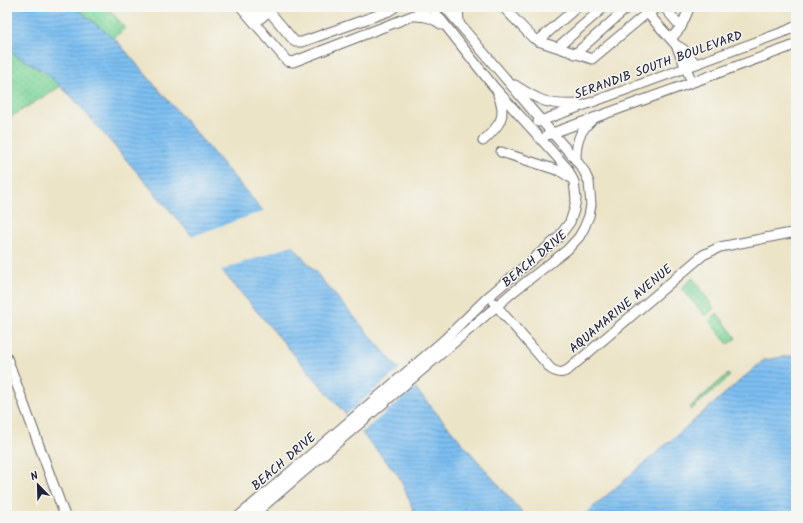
<svg xmlns="http://www.w3.org/2000/svg" width="803" height="523" font-family="Kalam,sans-serif">
  <defs>
    <pattern id="grass-dots" width="8" height="8" patternUnits="userSpaceOnUse"><rect width="8" height="8" fill="#7ed599"/><path d="M2 2h.1M6 6h.1" fill="none" stroke="#6db785" stroke-width="1.8" stroke-linecap="round"/></pattern>
    <pattern id="water-rules" width="6" height="5" patternUnits="userSpaceOnUse"><rect width="6" height="5" fill="#7dbff2"/><path d="M0 2.5h6" fill="none" stroke="#669bc5"/></pattern>
  </defs>
  <rect width="100%" height="100%" fill="#f6f6f2"/>
  <filter id="ink" filterUnits="userSpaceOnUse"><feTurbulence type="fractalNoise" baseFrequency=".025" numOctaves="2"/><feDisplacementMap in="SourceGraphic" scale="8" xChannelSelector="R" yChannelSelector="G"/><feConvolveMatrix kernelMatrix="1 2 1 2 8 2 1 2 1" color-interpolation-filters="sRGB"/></filter>
  <filter id="wash" filterUnits="userSpaceOnUse"><feTurbulence type="fractalNoise" baseFrequency=".012" numOctaves="4" result="noise"/><feDisplacementMap in="SourceGraphic" scale="16" xChannelSelector="R" yChannelSelector="G"/><feGaussianBlur stdDeviation="0.9" result="paint"/><feColorMatrix in="noise" values="0 0 0 0 0 0 0 0 0 0 0 0 0 0 0 0 0 1.4 0 .05"/><feComposite in="paint" operator="in"/></filter>
  <g filter="url(#wash)">
    <rect width="100%" height="100%" fill="#ece4c7"/>
    <g fill="url(#grass-dots)" stroke="#507c6a">
      <polygon points="7,7 108,7 125,28 61,86 7,119"/>
      <polygon points="693,278 714,308 705,316 681,288"/>
      <polygon points="717,313 736,338 728,344 709,321"/>
      <polygon points="728,374 730,376 691,410 689,408"/>
    </g>
    <g fill="url(#water-rules)" stroke="#507096">
      <polygon points="7,7 75,7 117,41 525,516 416,516 403,485 398,475 73,98 46,73 7,50"/>
      <polygon points="796,355 796,516 583,516 764,360"/>
    </g>
    <g fill="#ece4c7">
      <polygon points="266,210 295,244 220,271 190,237"/>
      <polygon points="401,368 417,386 360,434 344,416"/>
    </g>
  </g>
  <g filter="url(#ink)">
    <g fill="none" stroke-linecap="round" stroke-linejoin="round">
      <g stroke="#69666c" stroke-width="11">
        <g id="minor">
          <polyline points="241,7 287,61 293,62 412,16 431,7"/>
          <polyline points="458,7 459,22"/>
          <polyline points="503,7 533,38 538,41 577,7"/>
          <polyline points="642,7 676,45 683,49 696,64"/>
          <polyline points="664,7 681,27"/>
          <path d="M415,16c11,0 18,2 27,9"/>
          <polyline points="250,17 263,7"/>
          <polyline points="255,23 269,11 295,42 302,42 389,11 395,7"/>
          <polyline points="671,39 681,27 688,11 684,7"/>
          <polyline points="538,41 592,59 647,13 659,7"/>
          <polyline points="676,45 692,82"/>
          <polyline points="558,47 604,7"/>
          <polyline points="575,54 628,7"/>
          <path d="M515,85c23,15 34,21 63,19"/>
          <polyline points="538,122 786,31 796,26"/>
          <polyline points="547,135 787,48 796,44"/>
          <path d="M483,141c16,-15 25,-24 15,-46"/>
          <polyline points="501,152 560,171 572,179"/>
          <path d="M576,160c0,-19 3,-29 18,-42"/>
          <path d="M494,303l57,66c7,4 11,5 18,0l134,-114 17,-8 76,-15"/>
          <polyline points="7,358 65,516"/>
          <polyline points="239,516 444,340 488,297 558,238 570,222 574,210 576,199 574,182 567,168 494,87 431,7"/>
          <polyline points="252,516 513,292 567,250 579,237 584,228 589,216 591,205 589,182 584,171 576,160 533,111 445,7"/>
        </g>
      </g>
      <use href="#minor" stroke="#fff" stroke-width="9"/>
    </g>
  </g>
  <g text-anchor="middle" stroke-width="3" stroke-linejoin="round" paint-order="stroke">
    <g font-size="13" fill="#22223b" stroke="#f6f6f2">
      <text transform="translate(658 64) rotate(-20)" y="5">SERANDIB SOUTH BOULEVARD</text>
      <text transform="translate(534 258) rotate(-40)" y="5">BEACH DRIVE</text>
      <text transform="translate(620 308) rotate(-40)" y="5">AQUAMARINE AVENUE</text>
      <text transform="translate(283 461) rotate(-41)" y="5">BEACH DRIVE</text>
    </g>
  </g>
  <rect width="803" height="523" fill="none" stroke="#f6f6f2" stroke-width="24"/>
  <g transform="translate(38 485) rotate(337)" stroke="#f6f6f2" stroke-width="3" paint-order="stroke">
  <path d="M0-3L7 15L0 10L-7 15Z" fill="#22223b"/>
  <text y="-6" font-size="11" font-weight="bold" text-anchor="middle" fill="#22223b">N</text>
  </g>
</svg>
